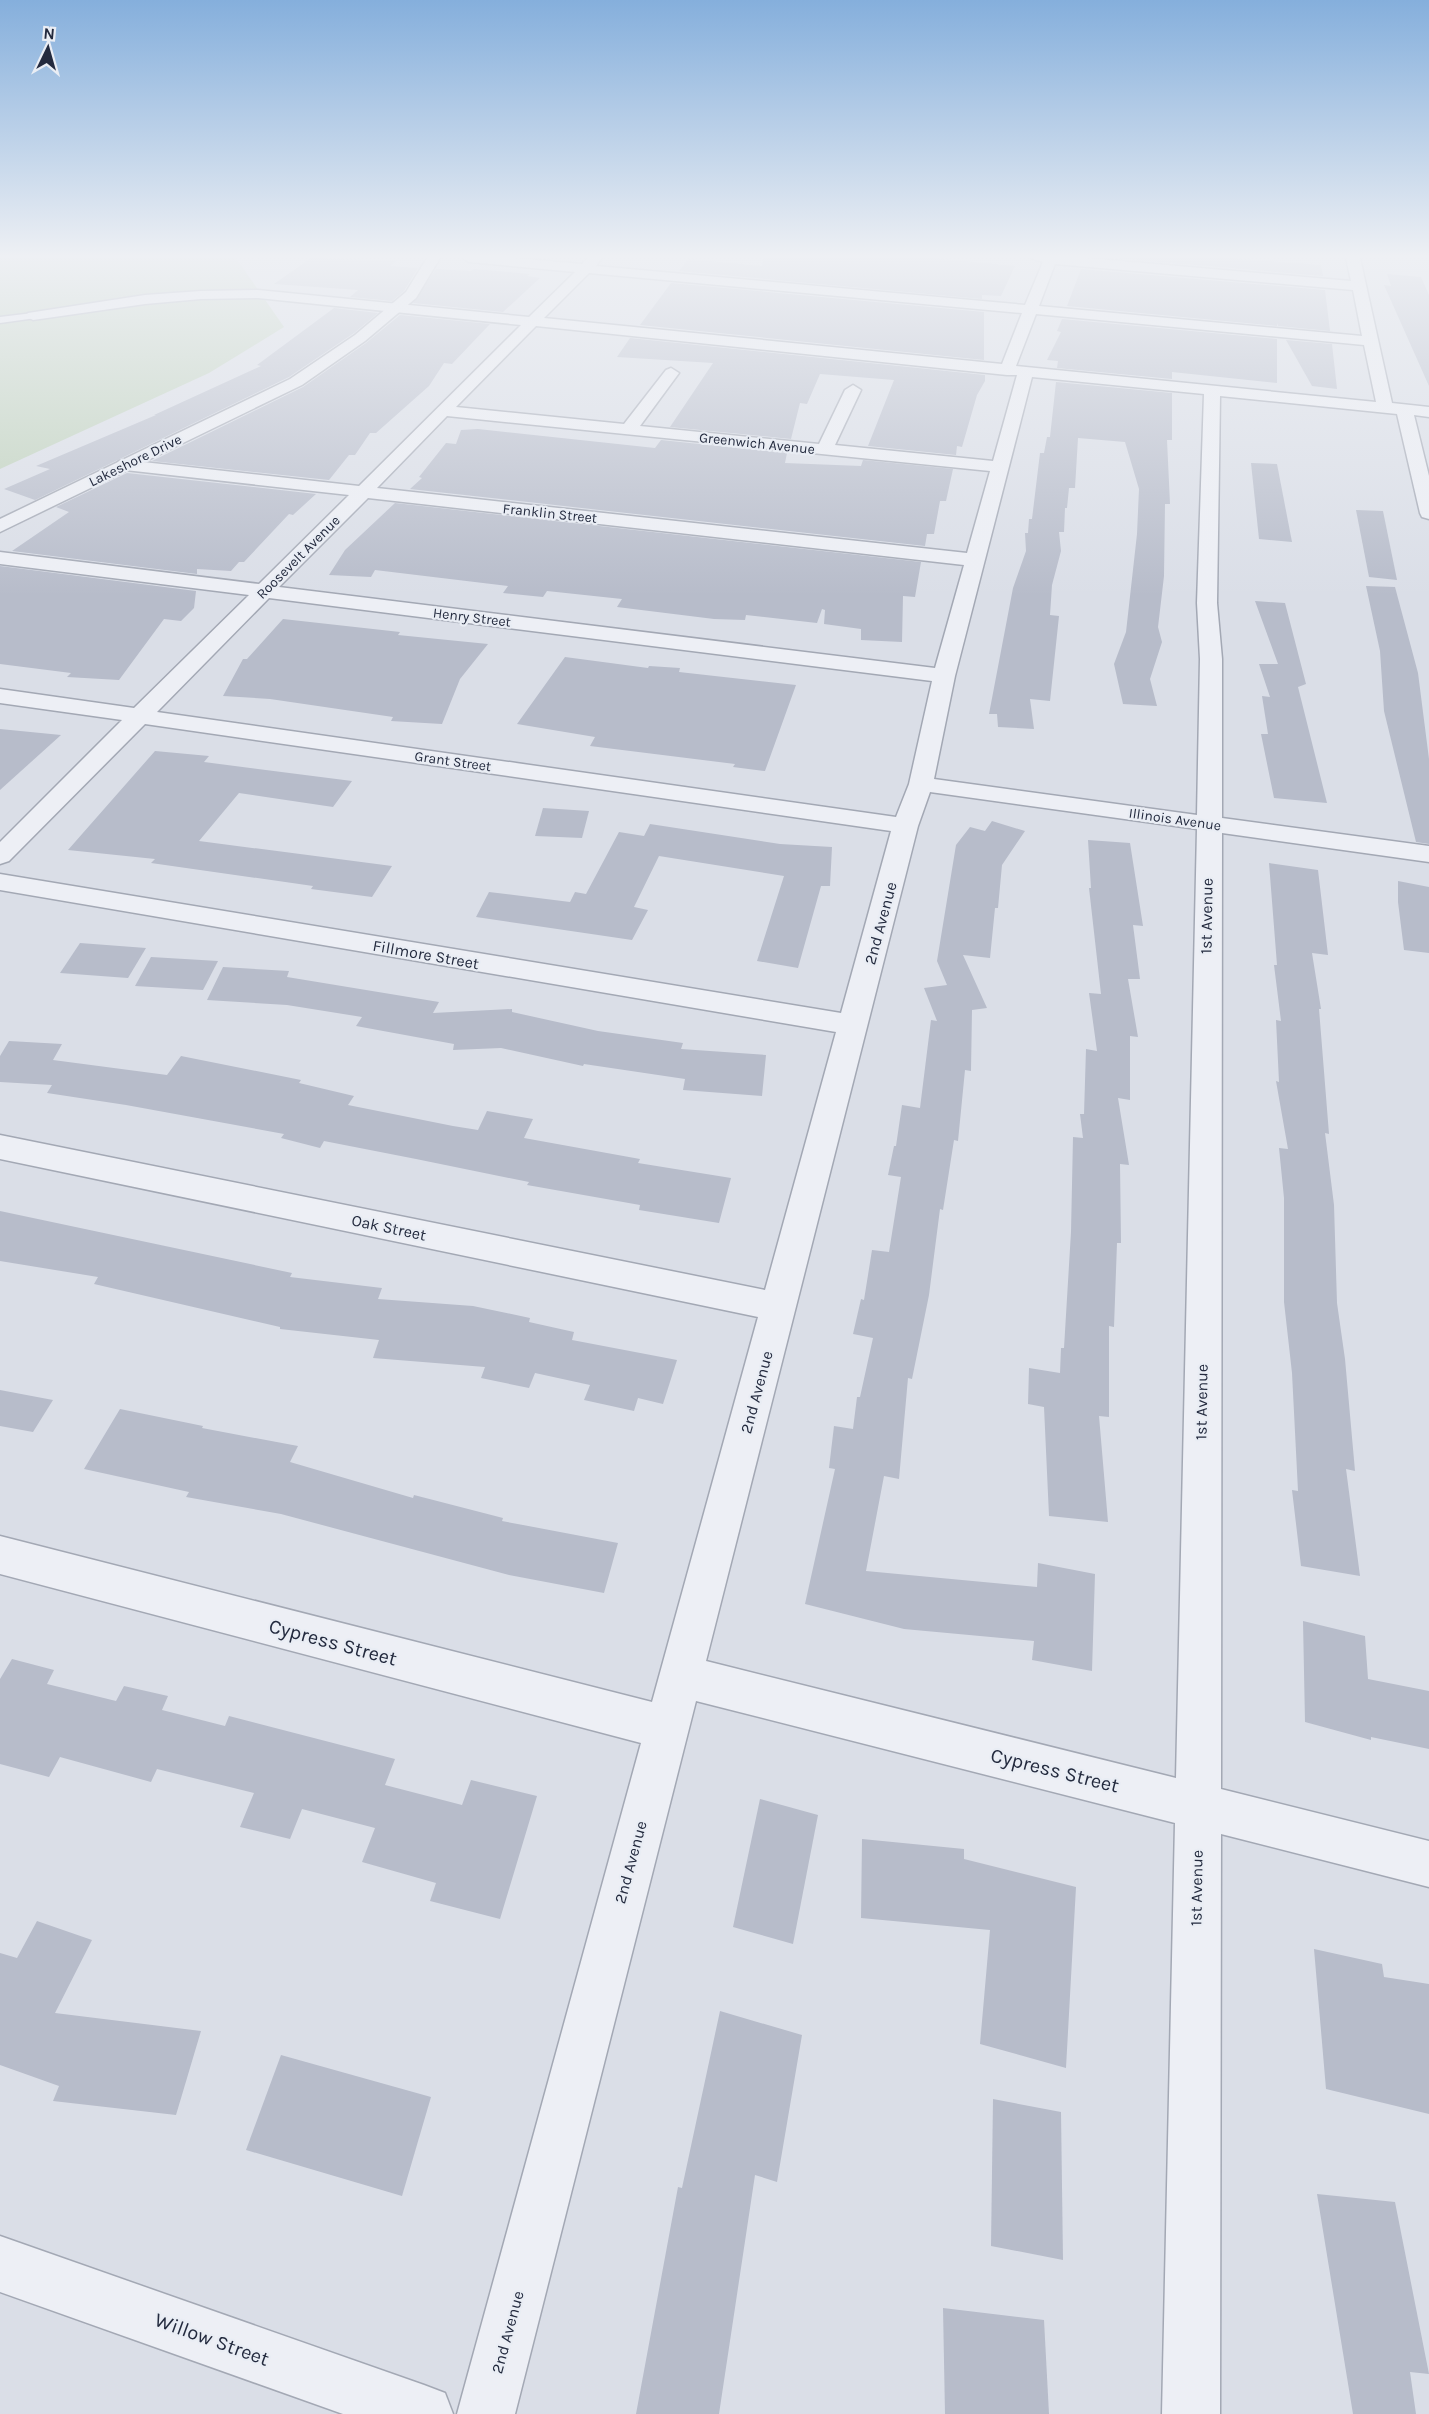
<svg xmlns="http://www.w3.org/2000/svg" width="1429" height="2414" font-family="Karla,sans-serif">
  <rect width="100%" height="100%" fill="#dadee7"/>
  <polygon fill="#bed1ba" points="0,258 236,258 284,327 209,373 0,469"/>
  <g fill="#b7bcca">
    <polygon points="311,258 396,261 390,266 418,268 404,291 392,301 350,297 358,290 274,284"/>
    <polygon points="763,258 933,258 1015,266 1001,296 982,295 982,299 679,271 688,259 762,266"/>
    <polygon points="1115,258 1228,258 1321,265 1323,276"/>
    <polygon points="436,269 471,271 474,269 530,274 527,276 540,278 503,312 413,303"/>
    <polygon points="1081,269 1325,290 1330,331 1278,326 1277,323 1277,326 1067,306"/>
    <polygon points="1387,274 1421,277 1429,295 1429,386 1384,285 1391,286"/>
    <polygon points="671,283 984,312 984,360 640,325"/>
    <polygon points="334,308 378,313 354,333 289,377 35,500 4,489 50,469 36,466 156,415 154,415 261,366 257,365"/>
    <polygon points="400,315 490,324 452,364 444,363 429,386 376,433 370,433 355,455 349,455 329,480 152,461 303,387 366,343"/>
    <polygon points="1062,319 1277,339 1277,383 1172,372 1172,379 1057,368 1058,361 1047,360 1061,332 1057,331"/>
    <polygon points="630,338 985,375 985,381 977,395 962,447 957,446 956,455 868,446 894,380 820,374 807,404 800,403 791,439 670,427 713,363 617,357"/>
    <polygon points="1286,340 1332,344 1337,389 1312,386"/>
    <polygon points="1056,382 1172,393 1172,440 1167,440 1170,504 1165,504 1164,576 1158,627 1162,642 1150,679 1157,706 1123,704 1114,664 1126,632 1137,534 1139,489 1125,442 1078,438 1075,488 1069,488 1067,508 1065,508 1064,532 1059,532 1061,551 1052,585 1050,615 1059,616 1050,701 1030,699 1034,729 998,727 997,714 989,714 1013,588 1026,551 1025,533 1028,533 1029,519 1032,519 1040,453 1044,453 1047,437 1050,437"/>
    <polygon points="478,429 655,448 661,440 787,453 785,463 861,466 863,460 953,469 946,501 940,501 934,534 927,534 925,546 410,489 422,478 419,477 446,443 456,444 461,430"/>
    <polygon points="1251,463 1277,464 1292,542 1259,539"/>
    <polygon points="127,473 316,494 293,515 289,514 244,562 239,562 231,571 197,569 197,574 12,551 69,512 56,507"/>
    <polygon points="395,503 921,562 915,597 903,596 902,642 861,640 861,629 824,624 825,610 822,609 817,623 746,615 745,620 714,619 617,607 622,599 547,591 543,597 503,593 508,586 375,570 371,577 329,575 345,550"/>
    <polygon points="1356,510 1383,511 1397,580 1369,577"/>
    <polygon points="0,566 196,591 194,608 181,621 164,619 119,680 67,677 71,673 0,664"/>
    <polygon points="1366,586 1395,587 1418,673 1429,759 1429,844 1416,842 1384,711 1380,651"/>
    <polygon points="1255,601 1285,603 1306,684 1298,687 1327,803 1274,798 1261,734 1268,734 1262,696 1270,697 1259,664 1278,664"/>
    <polygon points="283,619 400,632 398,635 488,644 460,679 442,724 391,721 393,717 270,699 223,696 243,659 247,659"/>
    <polygon points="565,657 648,668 649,666 680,668 679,672 796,685 765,771 733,767 735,764 590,746 595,737 517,724"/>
    <polygon points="0,729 61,735 0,790"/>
    <polygon points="155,751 209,756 204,762 352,781 333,807 239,793 199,841 392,866 372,897 311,889 313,886 151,863 155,859 68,850"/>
    <polygon points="543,808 589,811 582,838 535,836"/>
    <polygon points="992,821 1025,831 1002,865 998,908 995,908 990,958 963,955 987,1008 972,1010 971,1071 965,1070 958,1141 954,1140 943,1210 940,1209 929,1295 912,1379 908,1378 899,1479 884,1476 866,1571 1037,1587 1038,1563 1095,1574 1092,1671 1032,1660 1034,1641 904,1629 805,1604 835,1469 829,1468 834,1426 853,1429 857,1397 860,1397 873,1338 853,1334 861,1299 864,1300 872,1250 889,1252 901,1177 888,1175 894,1146 896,1146 902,1105 920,1108 931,1020 937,1021 924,988 947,985 937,961 956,845 970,827 985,831"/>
    <polygon points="650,824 780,844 832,847 830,886 821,886 798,968 757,961 784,876 659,856 634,907 648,910 632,940 476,917 489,892 570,902 575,892 586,894 619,832 644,836"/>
    <polygon points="1088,840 1130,843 1143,926 1133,925 1140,979 1128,979 1138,1037 1130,1036 1130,1100 1118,1098 1129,1165 1120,1164 1121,1243 1117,1243 1114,1327 1109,1326 1109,1417 1099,1416 1108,1522 1049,1516 1044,1407 1028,1404 1029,1368 1060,1373 1061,1348 1064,1348 1071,1232 1073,1137 1083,1138 1080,1114 1084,1114 1086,1049 1097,1051 1089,993 1101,994 1089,888 1091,888"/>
    <polygon points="1269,863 1318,870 1328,955 1312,953 1321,1009 1319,1009 1329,1134 1325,1133 1334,1205 1337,1303 1345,1359 1355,1471 1346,1469 1360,1576 1301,1566 1292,1490 1298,1491 1292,1373 1284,1302 1284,1198 1279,1148 1288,1149 1276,1081 1279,1082 1276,1020 1281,1021 1274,965 1277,965"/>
    <polygon points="1398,881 1429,887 1429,953 1404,950 1398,902"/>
    <polygon points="80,943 146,948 128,978 60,973"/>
    <polygon points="151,957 218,961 203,990 135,986"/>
    <polygon points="223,967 289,971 287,977 439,1002 433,1013 512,1009 512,1012 598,1031 683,1043 681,1049 766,1055 762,1096 683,1090 685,1079 584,1064 583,1066 501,1048 453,1050 454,1044 356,1026 362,1017 287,1005 207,1000"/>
    <polygon points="9,1041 62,1044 53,1060 167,1075 181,1056 301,1080 299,1083 354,1096 348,1105 453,1126 478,1130 487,1111 533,1119 524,1138 640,1159 638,1163 731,1178 719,1223 639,1210 640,1205 527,1185 529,1182 416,1159 324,1141 320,1148 281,1138 284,1134 126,1105 47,1093 52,1085 0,1082 0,1056"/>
    <polygon points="0,1211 292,1273 290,1277 382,1288 378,1299 473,1306 530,1318 529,1322 574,1332 572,1340 677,1360 663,1404 638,1398 634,1411 584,1400 590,1385 535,1373 529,1388 481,1378 485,1367 373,1358 379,1340 280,1329 280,1327 94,1284 98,1277 0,1261"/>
    <polygon points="0,1390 53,1400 33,1432 0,1426"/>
    <polygon points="120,1409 203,1426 202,1428 298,1446 290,1462 413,1498 414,1495 503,1518 502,1521 618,1543 604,1593 509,1575 281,1514 186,1497 189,1492 84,1469"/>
    <polygon points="1303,1621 1365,1636 1368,1679 1429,1691 1429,1749 1371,1737 1371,1740 1305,1722"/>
    <polygon points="12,1659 54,1670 47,1684 116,1701 124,1686 168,1696 162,1710 225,1726 229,1716 395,1759 385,1785 462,1805 471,1780 537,1796 500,1919 430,1901 436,1883 362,1862 375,1828 302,1809 290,1839 240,1827 254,1793 157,1769 151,1782 60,1757 49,1777 0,1764 0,1679"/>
    <polygon points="760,1799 818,1815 793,1944 733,1927"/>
    <polygon points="862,1839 964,1849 964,1859 1076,1887 1066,2068 980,2044 990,1930 861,1918"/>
    <polygon points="37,1921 92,1940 55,2013 201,2031 176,2115 53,2101 59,2086 0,2065 0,1953 17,1958"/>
    <polygon points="1314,1949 1382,1964 1384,1977 1429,1984 1429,2114 1326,2089"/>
    <polygon points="720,2011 802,2035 777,2182 755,2175 719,2414 636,2414 678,2187 682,2188"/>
    <polygon points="281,2055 431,2097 402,2196 246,2150"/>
    <polygon points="993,2099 1061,2112 1063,2260 991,2246"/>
    <polygon points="1317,2194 1395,2202 1429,2374 1410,2372 1416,2414 1353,2414"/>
    <polygon points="943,2308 1044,2320 1049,2414 945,2414"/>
  </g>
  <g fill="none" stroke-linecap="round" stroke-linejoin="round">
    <g stroke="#a3a8b4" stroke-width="3">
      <polygon id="service" points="33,313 36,314 36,318 0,323 0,317"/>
    </g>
    <g stroke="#a3a8b4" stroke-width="3">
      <g id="minor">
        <path d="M463,258h52l67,6 6,-6h14l-6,8 429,39 18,-43 -12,-4h55l265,23 -5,-23h14l32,145 37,4v10l-15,-2 15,61v43l-7,-2 -2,-4 -23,-99 -177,-18 -3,207 5,56v159l207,28v16l-207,-29 -1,956 208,52v46l-208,-53 -1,580h-58l13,-591 -479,-122 -181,713h-58l184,-671 -641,-169v-38l652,166 106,-385 -758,-158v-24l765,155 71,-258 -836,-142v-16l841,139 50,-182 -746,-107 -136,137 -9,3v-22l122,-122 -122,-17v-14l134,19 115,-113 -249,-31v-12l259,32 90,-89 -224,-25 -6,-1 -3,-4 3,-4 6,-1 234,26 162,-161 -263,-27 -57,1 -56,5 -112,16 -7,-4 2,-3 117,-18 56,-4 57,-1 271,27 46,-45 -106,-10zM1055,264l298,26 9,46 -323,-30zM589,273l433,40 -20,51 -458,-46zM1036,314l328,31 12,57 -360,-36zM536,326l471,49h10l-24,86 -158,-16 26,-55 -8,-5 -8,5 -26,54 -179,-18 39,-53 -8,-5 -5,2 -42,54 -168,-17zM1032,377l172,17 -7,209 3,56 -3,156 -263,-36 21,-103zM447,416l543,55 -23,82 -590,-65zM368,498l596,67 -29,103 -656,-81zM269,598l663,83 -23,103 -13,33 -739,-105zM930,792l267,37 -21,949 -470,-117 212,-835z"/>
        <polygon points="0,2236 424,2385 445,2393 453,2414 343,2414 0,2292"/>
      </g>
    </g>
    <g stroke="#a3a8b4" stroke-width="3">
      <polygon id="tertiary" points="427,258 440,258 416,298 365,341 302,385 0,532 0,519 290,379 355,335 406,292"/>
    </g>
    <use href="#service" fill="#edeff5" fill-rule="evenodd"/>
    <use href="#minor" fill="#edeff5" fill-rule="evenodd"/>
    <use href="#tertiary" fill="#edeff5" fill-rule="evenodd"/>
  </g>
  <linearGradient id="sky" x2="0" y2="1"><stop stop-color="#85afdc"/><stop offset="0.43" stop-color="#eef0f4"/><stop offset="1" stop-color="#eef0f4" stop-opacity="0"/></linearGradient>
  <rect width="1429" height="596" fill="url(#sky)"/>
  <g text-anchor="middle" stroke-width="4.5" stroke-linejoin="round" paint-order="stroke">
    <g font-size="14" fill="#232a3e" stroke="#e9edf4">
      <text transform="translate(757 443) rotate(6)" y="5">Greenwich Avenue</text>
      <text transform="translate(135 460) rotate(-26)" y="5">Lakeshore Drive</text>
      <text transform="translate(550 513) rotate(6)" y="5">Franklin Street</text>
      <text transform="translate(298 557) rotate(-45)" y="5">Roosevelt Avenue</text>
      <text transform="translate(472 617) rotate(7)" y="5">Henry Street</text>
      <text transform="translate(453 761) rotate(8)" y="5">Grant Street</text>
      <text transform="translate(1175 819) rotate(8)" y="5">Illinois Avenue</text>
    </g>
    <g font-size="16" fill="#232a3e" stroke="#e9edf4">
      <text transform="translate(1206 916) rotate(-89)" y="6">1st Avenue</text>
      <text transform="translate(880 923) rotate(-75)" y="6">2nd Avenue</text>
      <text transform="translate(426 954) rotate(10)" y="6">Fillmore Street</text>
      <text transform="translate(389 1227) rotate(12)" y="6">Oak Street</text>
      <text transform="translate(756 1392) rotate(-75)" y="6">2nd Avenue</text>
      <text transform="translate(1201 1402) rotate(-89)" y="6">1st Avenue</text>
      <text transform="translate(630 1862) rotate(-75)" y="6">2nd Avenue</text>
      <text transform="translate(1196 1888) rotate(-89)" y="6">1st Avenue</text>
      <text transform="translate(507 2332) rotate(-75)" y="6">2nd Avenue</text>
    </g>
    <g font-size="20" fill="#232a3e" stroke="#e9edf4">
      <text transform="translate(333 1642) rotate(15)" y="7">Cypress Street</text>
      <text transform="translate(1055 1770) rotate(14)" y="7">Cypress Street</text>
      <text transform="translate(212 2339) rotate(20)" y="7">Willow Street</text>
    </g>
  </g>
  <g transform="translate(48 48) rotate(5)" stroke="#e9edf4" stroke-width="4.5" paint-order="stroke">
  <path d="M0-4.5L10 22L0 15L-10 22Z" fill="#232a3e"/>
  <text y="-9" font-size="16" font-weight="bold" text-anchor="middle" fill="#232a3e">N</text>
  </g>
</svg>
